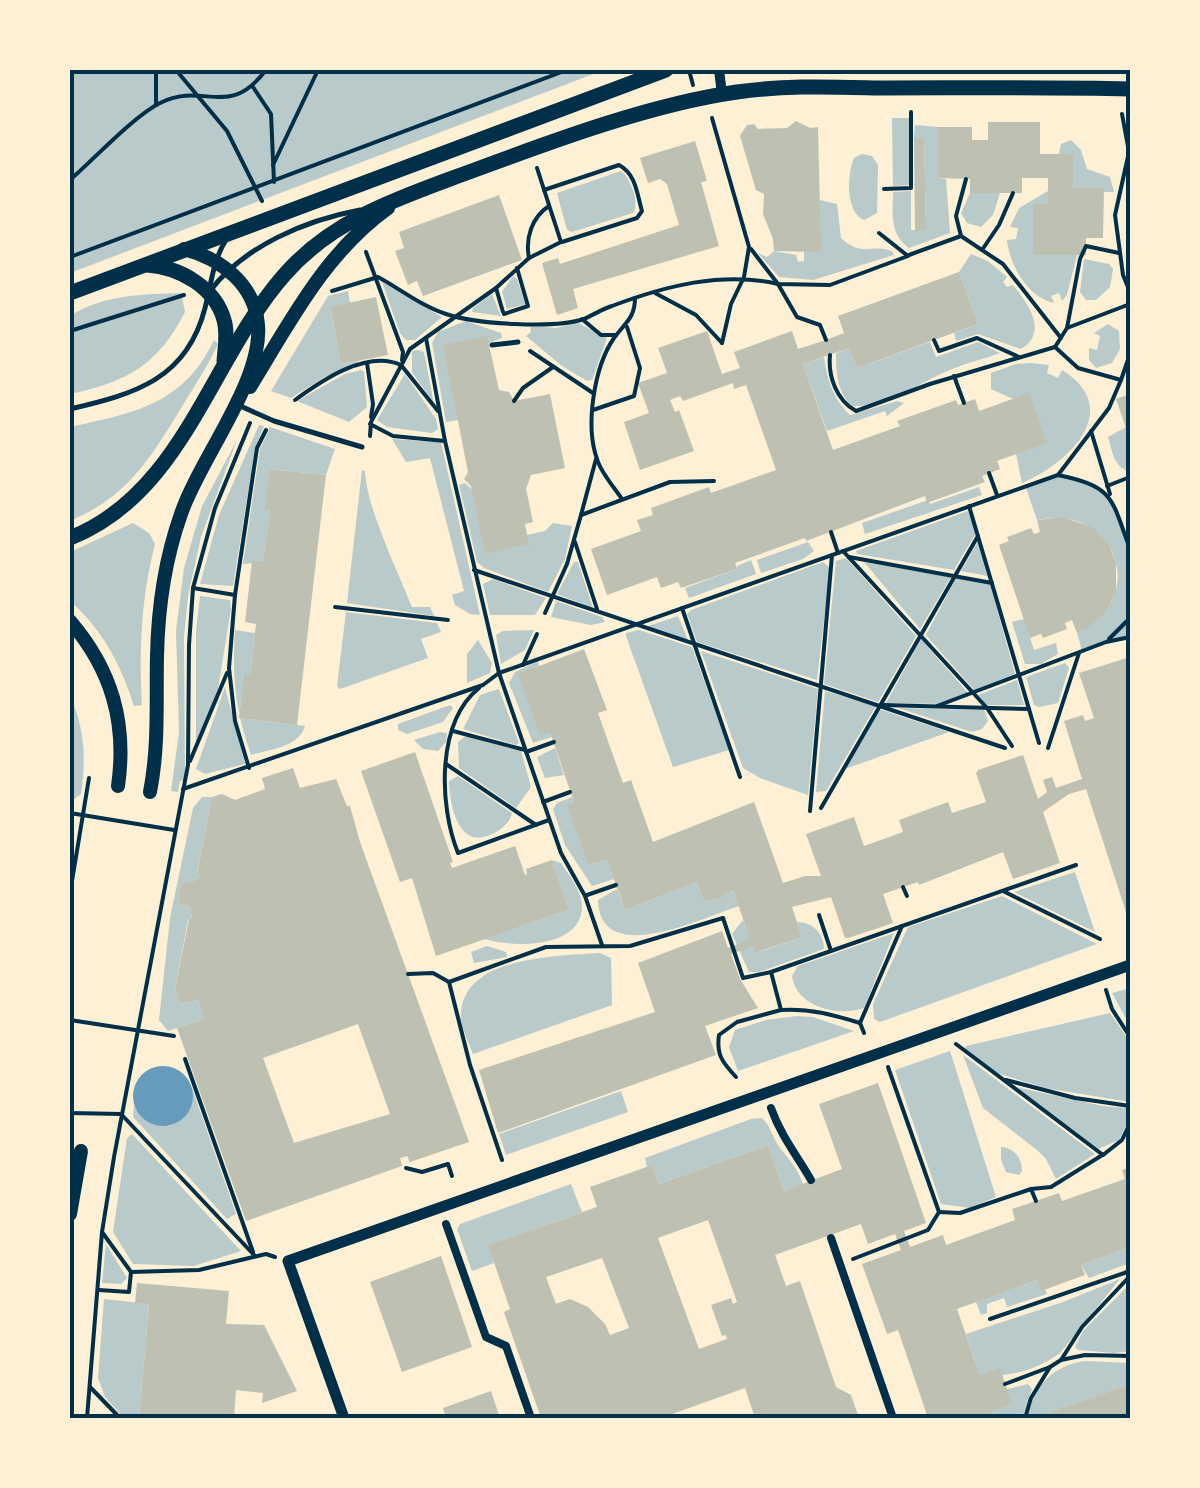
<svg xmlns="http://www.w3.org/2000/svg" width="1200" height="1488" font-family="'Space Grotesk',sans-serif">
  <rect width="100%" height="100%" fill="#fdf0d5"/>
  <g fill="#b9caca">
    <polygon points="70,70 604,70 70,273"/>
    <polygon points="892,118 909,118 909,185 893,186"/>
    <path d="M915,125l23,2v51l8,1 4,54 -41,15c-20,-15 -16,-33 -16,-56l18,-1v39h15l-2,-92h-10z"/>
    <polygon points="1071,140 1081,150 1087,169 1110,177 1114,192 1104,192 1103,188 1073,188 1073,154 1059,154 1061,144"/>
    <path d="M862,154l10,2 6,9 -1,48 -13,7c-19,-8 -17,-46 -10,-62z"/>
    <path d="M621,171c9,7 19,31 12,42l-61,19 -5,-2 -10,-37z"/>
    <path d="M1048,191v13l-14,51h43l-10,40 -5,6 -3,-8 -8,3 3,7c-26,-5 -45,-39 -47,-63l9,-1 2,-11 -8,-1 9,-19z"/>
    <polygon points="970,193 1000,193 993,215 981,227 967,223 961,213"/>
    <path d="M820,200l17,4 4,34c22,20 29,5 51,13l2,4 -81,25 -34,-3 -21,-24 9,4 7,-6 22,4 2,7 6,-1v-10h16z"/>
    <path d="M971,254l17,7 19,16 -4,5 4,5 6,-2c15,19 36,47 8,64l-43,-15 -22,7 -2,-8 24,-9 -19,-52z"/>
    <polygon points="1084,259 1109,264 1113,269 1110,287 1096,300 1086,300 1080,292"/>
    <polygon points="513,276 517,279 525,304 507,309 502,292"/>
    <polygon points="382,282 442,317 415,340 406,340 400,333"/>
    <polygon points="348,291 350,303 330,308 341,364 358,361 358,365 326,376 291,398 271,391 328,296"/>
    <path d="M181,293l4,19c-27,53 -58,70 -115,82v-78c32,-21 73,-22 111,-23z"/>
    <polygon points="492,294 501,316 472,312 473,308"/>
    <polygon points="466,321 501,333 502,338 489,343 458,420 446,422 432,343 438,332"/>
    <polygon points="578,323 607,338 592,380 587,381 562,366 526,336 531,332 530,326 556,328"/>
    <polygon points="1108,324 1119,331 1120,349 1112,363 1096,368 1089,360 1089,348 1097,350 1100,336 1094,333"/>
    <path d="M214,340l4,4c-10,22 -23,41 -35,61 -32,52 -54,91 -113,116v-94c64,-14 114,-23 144,-87z"/>
    <path d="M930,342l6,15 42,-15 22,11c-15,6 -31,9 -45,15 -33,12 -67,40 -103,38 -15,-14 -16,-34 -16,-53l13,-5 8,20z"/>
    <polygon points="418,350 424,352 434,404 412,372 412,351"/>
    <path d="M824,357c3,22 9,42 26,58l47,-14 7,2 -17,13 -2,-5 -58,20 -24,-67z"/>
    <path d="M1031,363l18,2 -2,8 11,5 4,-8c63,39 7,93 -40,113l-6,-29 -3,-55 -22,-10v-16l25,-9z"/>
    <polygon points="361,370 364,372 367,407 349,422 297,401 345,374"/>
    <polygon points="405,374 436,419 438,429 432,433 387,427 377,420"/>
    <polygon points="259,425 264,426 255,448 233,586 200,584 219,515"/>
    <polygon points="270,427 335,449 326,475 269,469 266,510 270,510 263,562 243,564 260,449"/>
    <path d="M1126,427l4,11v33c-16,-2 -18,-21 -22,-34z"/>
    <polygon points="392,439 441,442 480,615 470,614 455,605 452,595 464,591 430,458 406,462"/>
    <polygon points="237,440 201,537 188,596 184,637 185,780 180,781 178,792 171,791 179,732 176,631 184,568 202,506"/>
    <path d="M362,470l3,1c1,35 33,101 47,136h18l4,9 -87,-13z"/>
    <path d="M1058,475c14,3 33,4 44,14 35,29 28,107 28,148l-48,14 -5,-18c74,-35 39,-130 -40,-113l-12,-35z"/>
    <polygon points="465,483 529,544 527,535 545,531 553,523 572,526 565,559 548,592 484,568 477,562 459,485"/>
    <polygon points="979,487 982,495 865,534 862,523 928,500 930,504"/>
    <polygon points="968,511 976,533 954,570 857,554 856,551"/>
    <path d="M133,523l16,10 6,11c-14,55 -16,105 -13,161l-8,1c-13,-41 -31,-76 -64,-105v-49z"/>
    <polygon points="808,542 814,551 803,559 761,573 757,560"/>
    <polygon points="977,543 978,543 987,576 961,571"/>
    <polygon points="846,558 916,636 878,702 824,684 836,561"/>
    <polygon points="751,560 756,574 689,598 685,588 737,569 737,566"/>
    <polygon points="574,562 578,562 593,608 557,594"/>
    <polygon points="823,562 830,568 817,680 697,642 687,614 691,610"/>
    <polygon points="864,562 951,577 920,629"/>
    <polygon points="956,578 990,584 1015,674 974,690 926,635"/>
    <polygon points="493,579 546,598 535,615 490,615 483,584"/>
    <polygon points="200,596 230,600 231,609 217,695 196,745 196,631"/>
    <polygon points="556,601 602,617 605,622 591,625 551,617"/>
    <polygon points="346,612 437,623 441,632 421,639 428,658 340,689 337,686"/>
    <polygon points="678,616 688,640 649,628 648,626"/>
    <polygon points="1024,619 1034,650 1056,643 1058,654 1041,664 1025,664 1012,622"/>
    <path d="M235,630l20,3 -5,42h-6l-5,43 66,8c-6,21 -34,23 -54,29 -16,-46 -19,-76 -16,-125z"/>
    <polygon points="534,630 525,650 501,664 496,635 503,631"/>
    <polygon points="639,630 692,647 729,750 673,767 626,636 626,633"/>
    <polygon points="921,639 968,693 940,704 886,703"/>
    <polygon points="478,640 492,663 490,673 467,683 467,654"/>
    <polygon points="701,651 818,689 808,795 760,778 743,768"/>
    <polygon points="538,661 552,737 533,743 509,683 515,672"/>
    <polygon points="1065,663 1069,668 1058,703 1039,707 1034,705 1026,677"/>
    <polygon points="1017,680 1024,705 987,705 978,695"/>
    <polygon points="225,687 245,764 205,774 196,769"/>
    <polygon points="499,689 519,743 516,745 463,729 480,695"/>
    <polygon points="825,691 876,706 826,791 816,792"/>
    <path d="M70,696c15,33 16,62 11,98l-11,8z"/>
    <polygon points="450,705 453,708 443,722 407,734 398,730 398,724"/>
    <polygon points="898,708 984,710 988,721 982,729 972,732"/>
    <polygon points="879,710 882,710 949,732 845,769"/>
    <polygon points="440,732 447,733 446,742 438,751 423,749 414,740"/>
    <polygon points="466,736 521,751 531,787 516,808 459,768 458,742"/>
    <polygon points="555,748 564,775 545,778 537,757"/>
    <path d="M458,776l54,37c-2,15 -31,32 -45,21 -13,-9 -18,-39 -18,-53z"/>
    <polygon points="202,797 212,797 197,873 201,875 192,882 181,884 178,903 190,907 192,918 188,920 175,989 180,1003 198,1000 204,1019 168,1031 159,1020 170,918 193,808"/>
    <polygon points="572,797 574,802 568,805 588,865 607,860 614,879 592,886 565,845 553,809 557,803"/>
    <path d="M552,860l9,3c8,12 20,27 21,42 1,44 -69,43 -97,34l84,-29z"/>
    <polygon points="1075,872 1095,932 1014,892"/>
    <path d="M697,882l7,20 15,-3 14,-9 6,16c-35,11 -139,63 -141,-6l19,-11 8,21z"/>
    <polygon points="1002,896 1097,944 880,1022 874,1019 873,1004 908,927"/>
    <path d="M743,920l13,33 46,-16 -5,-15c15,0 27,11 27,27l-65,23h-10l-17,-38z"/>
    <path d="M894,933l-30,75c-26,9 -68,-1 -72,-32l6,-10z"/>
    <polygon points="487,946 506,952 507,957 474,963 471,952"/>
    <path d="M600,953l11,5 1,47 -139,49c-4,-11 -12,-26 -12,-38 0,-60 96,-60 139,-63z"/>
    <polygon points="1130,988 1130,1026 1112,993"/>
    <polygon points="1110,1013 1130,1042 1130,1102 1045,1088 997,1073 965,1049 966,1046"/>
    <polygon points="797,1016 813,1017 854,1031 738,1071 729,1047 735,1030 766,1020"/>
    <polygon points="950,1051 996,1197 970,1208 941,1204 895,1070"/>
    <polygon points="963,1055 1095,1154 1056,1179 1046,1159 1037,1150 983,1108"/>
    <polygon points="1016,1087 1103,1106 1130,1108 1130,1117 1119,1140 1098,1149"/>
    <path d="M192,1088l44,126 -9,5 -94,-102 1,-12 2,4 33,17c18,-7 25,-19 23,-38z"/>
    <polygon points="621,1091 628,1112 506,1155 499,1134"/>
    <path d="M762,1118c9,8 10,19 18,30 10,13 17,19 23,36l-19,7 -16,-46 -109,39 -7,-19 -5,2 -2,-9 106,-39z"/>
    <polygon points="132,1134 241,1251 194,1266 133,1264 113,1232 127,1138"/>
    <path d="M1001,1147c13,1 21,11 21,24l-3,4 -13,-3 -5,-12z"/>
    <polygon points="571,1184 582,1212 489,1245 494,1263 472,1271 457,1229 460,1224"/>
    <polygon points="106,1244 127,1278 121,1284 102,1283"/>
    <polygon points="1130,1247 1130,1263 1089,1278 1081,1265"/>
    <path d="M1120,1279l-60,74c-23,17 -52,25 -80,22l-14,-41 97,-32z"/>
    <polygon points="1037,1280 1041,1290 1045,1289 1047,1294 1007,1307 1004,1298 987,1304 987,1313 981,1315 976,1302"/>
    <polygon points="1126,1288 1130,1291 1130,1351 1114,1353 1078,1350 1075,1347 1083,1331"/>
    <polygon points="104,1299 149,1304 139,1418 124,1418 105,1397 98,1378"/>
    <path d="M1085,1361l45,2v21l-83,30v4h-20c8,-33 25,-52 58,-57z"/>
    <polygon points="1028,1384 1032,1389 1022,1418 994,1418 992,1411 1007,1389"/>
  </g>
  <circle fill="#669bbc" cx="163" cy="1096" r="30"/>
  <g fill="#bec0b2" fill-rule="evenodd">
    <polygon points="796,121 810,128 818,127 821,252 774,251 773,239 763,214 764,194 756,190 740,136 747,125 754,124 758,129 787,128"/>
    <polygon points="988,122 1040,122 1040,154 1073,154 1073,188 1104,188 1103,238 1086,238 1086,255 1033,255 1033,204 1048,204 1048,178 1022,178 1022,193 970,193 970,179 938,178 938,127 972,127 972,140 988,140"/>
    <polygon points="914,138 924,138 926,230 915,231"/>
    <polygon points="695,141 707,181 701,182 719,246 573,289 578,308 557,315 542,263 558,258 560,264 679,225 667,184 660,179 648,183 640,158"/>
    <polygon points="499,195 522,260 423,296 417,281 408,285 395,251 404,248 399,232"/>
    <polygon points="959,272 978,324 857,368 849,348 803,364 833,450 900,426 897,421 956,400 958,405 975,399 979,411 1029,393 1047,443 997,461 1000,469 982,476 985,482 927,503 925,496 806,541 805,538 735,563 737,569 681,588 678,582 661,588 657,577 607,595 591,549 641,531 637,520 653,515 651,508 709,487 711,493 776,470 746,385 734,389 733,383 683,401 680,396 670,400 675,412 679,410 694,451 640,470 624,422 649,413 638,383 667,373 658,348 707,331 722,374 740,368 734,352 792,331 798,349 826,340 844,333 838,316"/>
    <polygon points="376,297 388,355 341,364 330,307"/>
    <polygon points="487,336 499,390 509,392 514,401 550,394 565,468 531,475 526,489 533,522 525,524 529,544 485,553 471,486 464,479 468,472 443,345"/>
    <polygon points="1130,394 1130,436 1129,437 1116,399"/>
    <polygon points="269,469 326,475 297,725 239,718 244,674 250,675 256,624 245,622 252,561 263,562 270,510 265,510"/>
    <polygon points="1062,517 1092,527 1108,543 1116,562 1116,592 1106,612 1089,627 1077,633 1072,620 1065,623 1067,629 1043,638 1041,634 1030,638 999,545 1009,541 1007,537 1031,528 1034,534 1040,532 1037,520"/>
    <polygon points="584,649 607,710 598,713 623,783 631,780 653,842 754,802 783,883 805,876 821,876 806,834 854,817 864,846 903,832 899,820 948,802 952,813 986,802 976,773 978,770 1023,755 1038,799 1047,792 1043,780 1052,777 1056,788 1082,779 1064,721 1083,715 1085,721 1094,718 1079,673 1130,657 1130,910 1126,912 1086,789 1069,794 1043,812 1060,863 1013,879 1003,852 919,885 918,882 883,894 893,923 848,938 845,938 831,897 792,907 802,937 755,953 753,946 731,954 740,979 758,1008 705,1026 716,1055 498,1133 479,1070 655,1012 638,963 722,931 728,948 750,939 733,890 719,899 704,902 697,882 625,910 607,860 588,865 567,805 574,802 550,732 540,735 518,674"/>
    <polygon points="415,752 453,862 450,863 452,868 515,846 525,875 527,874 526,869 552,860 569,910 436,956 412,878 400,882 361,771"/>
    <path d="M293,768l7,20 36,-9 11,27h3l10,36 109,300 -59,20 -3,-6 -7,2 2,8 -156,55 -69,-193 27,-9 -6,-19 -18,3 -5,-14 14,-70 3,-1 -2,-11 -12,-4 3,-20 11,-1 9,-7 -4,-1 15,-77 10,-3 13,6 30,-11 -3,-11zM358,1024l32,90 -96,29 -31,-85z"/>
    <path d="M878,1083l48,140 -22,8 6,16 33,-12 3,10 69,-25 -3,-11 47,-16 3,8 63,-22 -3,-9 8,-3v80l-49,18 4,10 -44,16 -4,-11 -80,29 23,66 20,-7 12,36 -20,7 2,7h-66l-30,-88 -11,4 -25,-70 39,-14 -6,-16 -27,10 -7,-20 -86,31 11,31 14,-5 36,106 15,8 8,23h-104l-10,-30 -84,30h-120l-37,-106 6,-3 -22,-64 109,-38 -7,-20 62,-22 7,19 109,-39 16,46 58,-22 -23,-65zM708,1220l29,82 -4,2 -2,-6 -20,7 11,31 4,-1 1,4 -28,10 -41,-111zM602,1258l27,70 -19,7 -5,-11 -17,-17 -18,-8 -14,5 -10,-27z"/>
    <polygon points="441,1256 472,1347 402,1372 370,1282"/>
    <polygon points="137,1283 229,1291 226,1324 264,1325 297,1391 262,1403 263,1393 236,1390 234,1418 139,1418 149,1304 135,1303"/>
    <polygon points="1130,1384 1130,1418 1047,1418 1046,1414"/>
    <polygon points="491,1391 500,1418 446,1418 443,1408"/>
  </g>
  <g fill="none" stroke-linecap="round" stroke-linejoin="round">
    <g stroke="#003049" stroke-width="4">
      <polyline points="156,70 156,105"/>
      <polyline points="176,70 227,131 262,201"/>
      <polyline points="689,70 693,85"/>
      <polyline points="253,87 271,114 274,182"/>
      <polyline points="1122,114 1129,152 1115,215 1123,275 1130,292"/>
      <polyline points="712,118 749,247 744,277 731,304 722,343"/>
      <polyline points="273,165 318,70"/>
      <path d="M70,180c24,-21 64,-64 90,-77 45,-22 68,17 106,-33"/>
      <polyline points="884,189 911,188 911,112"/>
      <path d="M544,190l75,-25c17,9 18,29 23,46l-5,7 -75,24"/>
      <polyline points="961,236 956,216 966,179"/>
      <polyline points="751,249 778,284 830,285 908,256 879,233"/>
      <polyline points="982,250 999,225 1013,193"/>
      <polyline points="366,252 403,352 402,360"/>
      <polyline points="909,255 961,236 1003,264 1061,338"/>
      <polyline points="70,257 567,70"/>
      <path d="M529,258c-4,-20 3,-41 20,-52"/>
      <polyline points="496,288 503,312"/>
      <path d="M332,291l46,-14c22,12 45,30 68,37 29,10 109,15 138,5 9,-4 18,-10 28,-13 53,-20 110,-35 166,-22l19,33 23,8 6,15"/>
      <polyline points="655,293 696,315 722,343"/>
      <polyline points="504,314 528,306 517,268"/>
      <polyline points="582,319 601,335 616,335"/>
      <polyline points="1067,328 1080,259 1086,246 1119,253"/>
      <polyline points="70,331 184,295"/>
      <polyline points="426,338 445,441 499,673 561,853 585,896 602,945"/>
      <polyline points="934,340 939,351 977,338 1019,357"/>
      <polyline points="1055,347 1067,328 1130,304"/>
      <polyline points="530,351 593,393"/>
      <path d="M830,355c-2,21 6,45 26,56l74,-27 125,-37 23,21 43,12 9,-26"/>
      <polyline points="367,363 373,404 371,417"/>
      <polyline points="954,376 964,403"/>
      <path d="M295,400c26,-19 72,-51 106,-35l37,46"/>
      <polyline points="514,401 523,388 553,367"/>
      <polyline points="593,410 634,396 640,368 627,327"/>
      <polyline points="370,424 393,436 445,441"/>
      <polyline points="1091,431 1110,494"/>
      <polyline points="370,436 371,422 410,349 496,288 529,258 561,242 537,168"/>
      <polyline points="989,473 997,495"/>
      <path d="M1058,475c57,12 53,23 72,74"/>
      <polyline points="1107,486 1130,477"/>
      <path d="M622,499c-8,-12 -21,-26 -25,-40 -12,-33 -3,-92 17,-121 11,-15 21,-20 21,-40"/>
      <polyline points="969,506 1039,743"/>
      <polyline points="581,515 596,459"/>
      <polyline points="831,532 838,553"/>
      <polyline points="575,542 597,609"/>
      <polyline points="843,551 987,708 1012,746"/>
      <polyline points="849,557 992,583"/>
      <polyline points="474,570 1005,748"/>
      <polyline points="193,588 235,595"/>
      <polyline points="335,607 448,620"/>
      <polyline points="682,608 740,777"/>
      <polyline points="545,613 567,564 581,515 670,482 714,481"/>
      <polyline points="1109,639 1130,618"/>
      <polyline points="523,665 537,634"/>
      <path d="M479,688c-43,35 -40,118 -21,165l91,-33"/>
      <polyline points="884,705 1029,709"/>
      <polyline points="937,706 1106,642 1130,637"/>
      <polyline points="453,731 525,750"/>
      <polyline points="1048,748 1079,653"/>
      <polyline points="526,752 554,742"/>
      <polyline points="190,761 227,673"/>
      <polyline points="446,764 536,825"/>
      <polyline points="249,768 235,721 229,668 235,595 257,448 266,430"/>
      <polyline points="183,789 483,685 499,673 1058,475 1109,408 1121,380"/>
      <polyline points="543,802 570,792"/>
      <polyline points="821,808 978,536"/>
      <polyline points="810,811 832,555"/>
      <polyline points="70,813 174,830"/>
      <polyline points="903,887 907,896"/>
      <polyline points="1003,891 1100,939"/>
      <polyline points="70,893 89,778"/>
      <polyline points="587,895 616,885"/>
      <polyline points="819,915 831,951"/>
      <path d="M771,972l10,38c28,-2 53,5 79,13l4,10"/>
      <polyline points="408,974 433,973 449,982 546,947 630,946 723,918 743,978 771,972 1076,865"/>
      <polyline points="449,982 470,1065 502,1160"/>
      <polyline points="1106,990 1112,1009 1130,1037"/>
      <polyline points="70,1020 174,1036"/>
      <polyline points="860,1023 902,926"/>
      <polyline points="956,1044 1103,1155 1122,1140 1130,1123"/>
      <polyline points="185,1059 253,1252"/>
      <path d="M736,1077c-13,-14 -20,-22 -17,-42l18,-13 44,-12"/>
      <polyline points="1006,1080 1075,1098 1130,1106"/>
      <polyline points="70,1113 121,1114 255,1256"/>
      <polyline points="406,1168 422,1172 448,1164 452,1176"/>
      <polyline points="1031,1189 1036,1201"/>
      <polyline points="939,1212 960,1213 1031,1189 1051,1187 1104,1154"/>
      <polyline points="102,1232 131,1272 199,1270 266,1254 275,1257"/>
      <polyline points="853,1259 928,1230 939,1212 888,1067"/>
      <polyline points="99,1290 129,1292 131,1272"/>
      <polyline points="990,1319 1130,1271"/>
      <polyline points="1061,1360 1082,1327 1130,1276"/>
      <polyline points="1005,1384 1050,1367"/>
      <polyline points="90,1387 120,1418"/>
      <polyline points="87,1418 102,1232 114,1157 188,765 189,645 193,588 215,508 250,423"/>
      <polyline points="1025,1418 1031,1398 1050,1367 1061,1360 1085,1355 1130,1356"/>
    </g>
    <g stroke="#003049" stroke-width="5">
      <path d="M210,291c34,-45 96,-71 150,-81"/>
      <polyline points="492,345 518,342"/>
      <polyline points="238,405 274,421 362,447"/>
      <path d="M70,409c65,-15 117,-30 135,-101 6,-23 8,-48 21,-68"/>
    </g>
    <g stroke="#003049" stroke-width="8">
      <path d="M771,1108c10,28 25,46 40,72"/>
      <polyline points="446,1224 486,1337 506,1346 531,1418"/>
      <polyline points="831,1238 893,1418"/>
    </g>
    <polyline stroke="#003049" stroke-width="10" points="719,70 722,94"/>
    <polyline stroke="#003049" stroke-width="11" points="344,1418 288,1261 1130,965"/>
    <g stroke="#003049" stroke-width="14">
      <path d="M250,387c40,-65 75,-134 138,-179"/>
      <path d="M70,621c42,49 57,102 48,165"/>
      <path d="M150,792c9,-46 6,-90 7,-136 1,-48 8,-97 24,-142 18,-54 82,-133 77,-189 -3,-40 -36,-66 -74,-76"/>
      <polyline points="70,1214 81,1151"/>
    </g>
    <g stroke="#003049" stroke-width="15">
      <path d="M147,265c32,2 68,22 77,55 4,13 1,28 0,41"/>
      <polyline points="70,293 666,70"/>
      <path d="M70,538c114,-45 140,-180 216,-265 49,-55 116,-76 183,-101 81,-30 182,-68 268,-80 47,-7 96,-5 143,-4 84,0 167,-1 250,1"/>
    </g>
  </g>
  <rect width="1200" height="1488" fill="none" stroke="#fdf0d5" stroke-width="145"/>
  <rect x="72" y="72" width="1056" height="1344" fill="none" stroke="#003049" stroke-width="4"/>
</svg>
